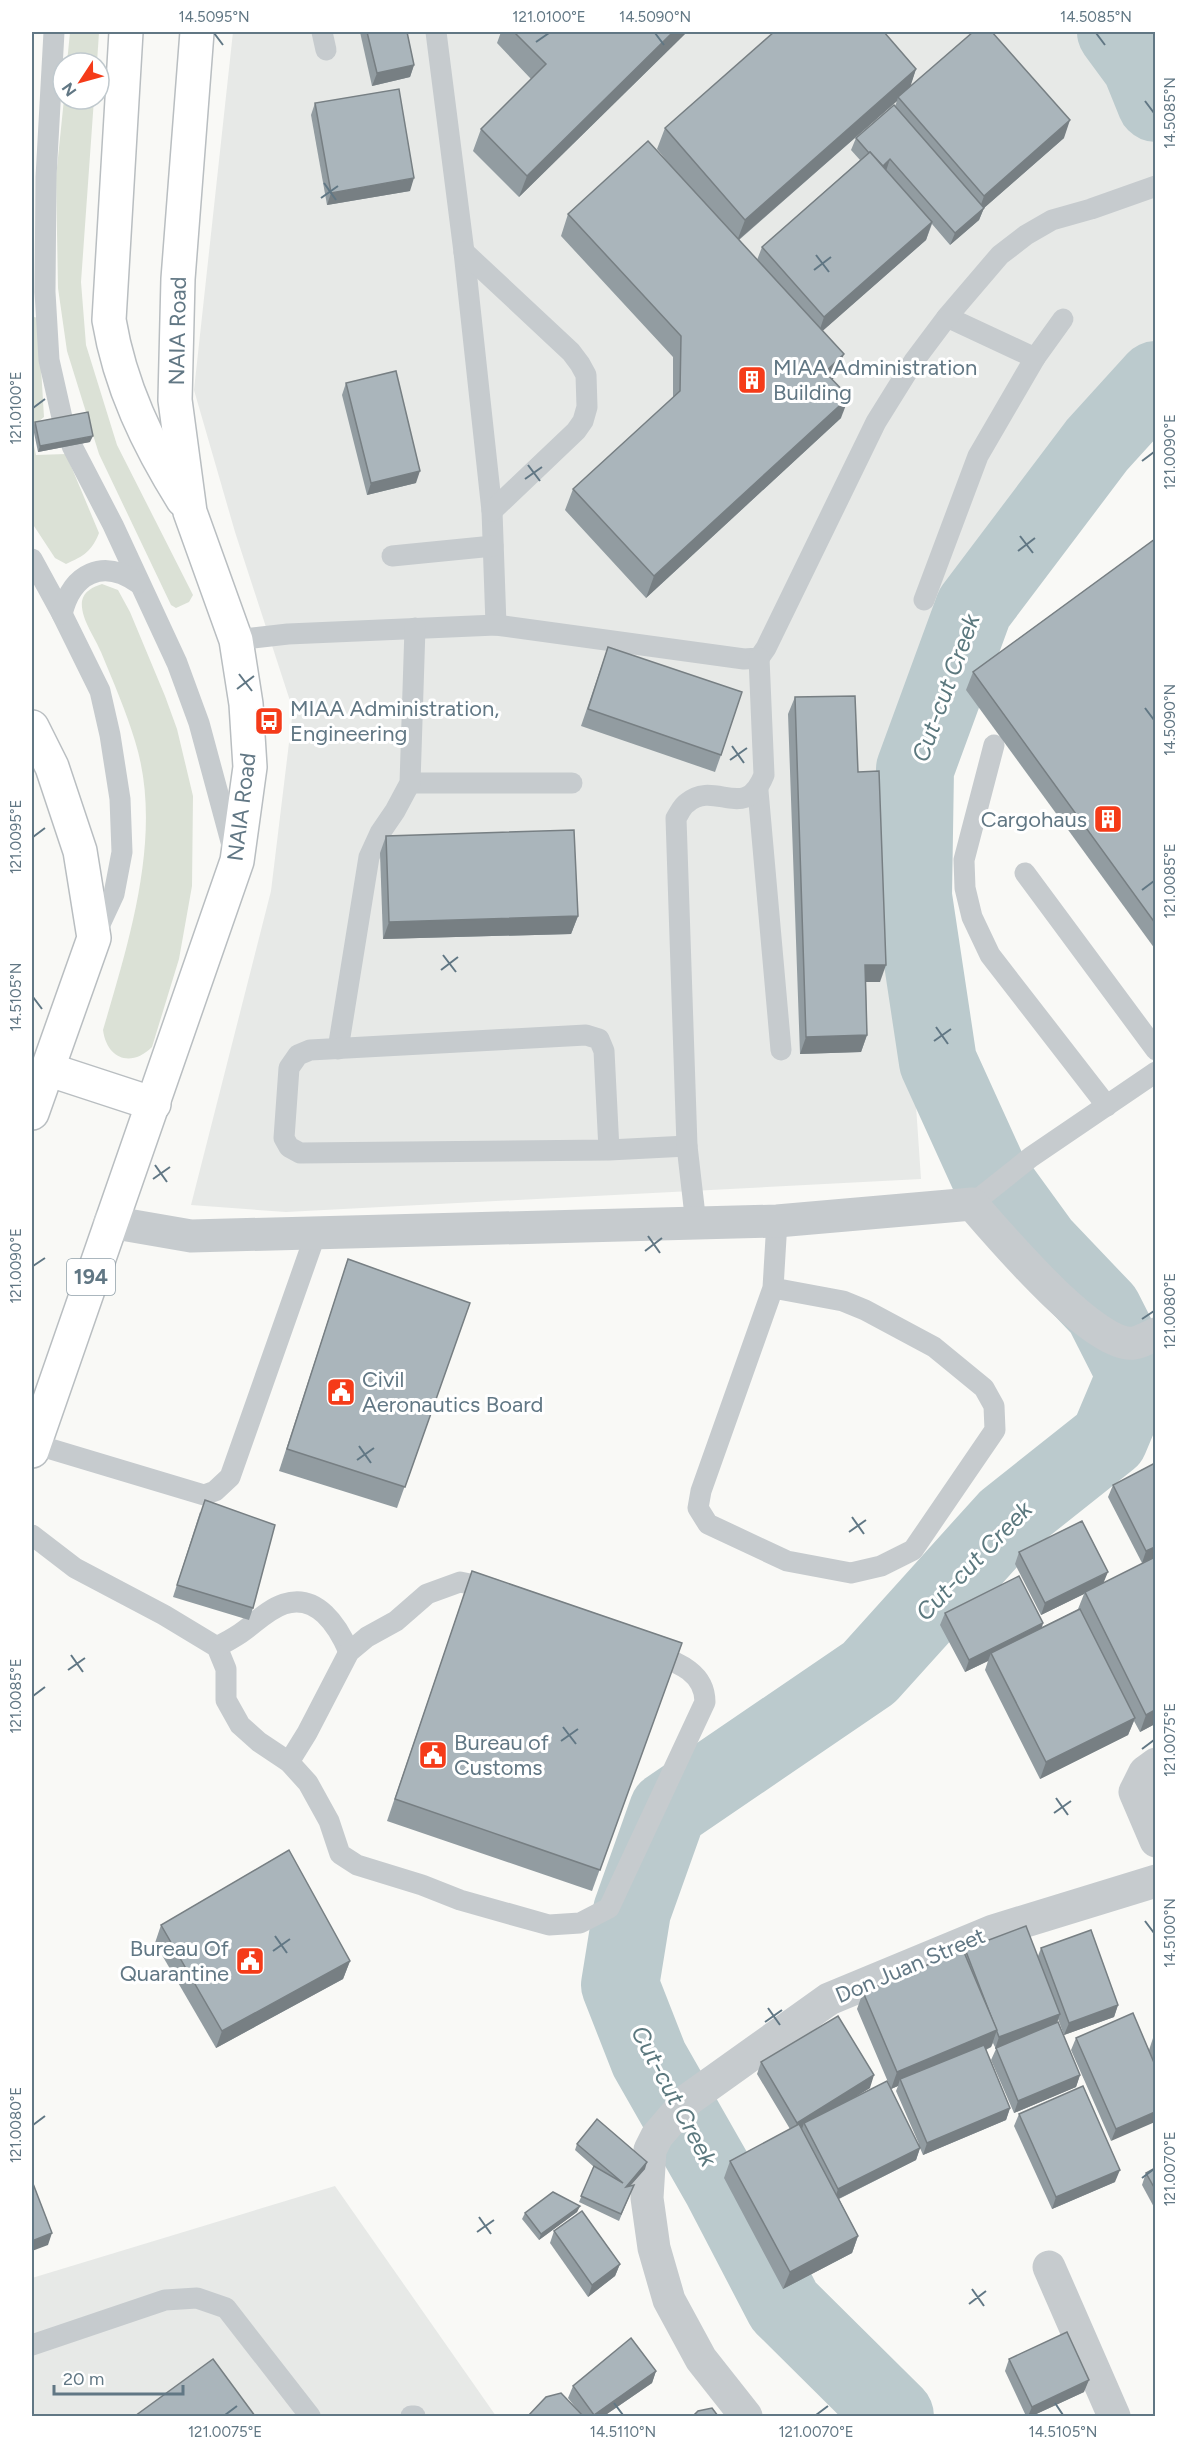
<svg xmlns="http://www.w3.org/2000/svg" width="1187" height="2448" font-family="Figtree,sans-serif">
  <rect width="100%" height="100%" fill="#f9f9f6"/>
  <g fill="#e7e9e7">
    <polygon points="233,32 1155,32 1155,386 932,665 892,753 921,1179 286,1212 191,1205 271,891 293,710 235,532 194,390"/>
    <polygon points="335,2186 496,2416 32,2416 32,2278"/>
  </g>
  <g fill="#dbe1d6">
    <polygon points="70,32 99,32 97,63 67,63"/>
    <polygon points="64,99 94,99 81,282 86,345 117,445 193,595 189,602 176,608 171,605 99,454 67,351 58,288 56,177"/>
    <polygon points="34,317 38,318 44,417 32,427 32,318"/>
    <path d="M32,437l4,18 30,-1 33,79c-7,18 -15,23 -33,31l-11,-6 -23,-35z"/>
    <path d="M102,584l16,6 12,22 35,84 12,33 16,67 -1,90 -13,73 -27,88c-21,21 -45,12 -49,-17 26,-89 61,-197 32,-289 -9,-30 -22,-60 -34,-89 -6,-15 -21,-34 -19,-51 2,-10 11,-14 20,-17z"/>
  </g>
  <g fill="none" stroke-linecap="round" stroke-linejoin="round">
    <g stroke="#bbcacd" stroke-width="78">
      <polyline points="1116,32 1141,66 1156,103"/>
      <polyline points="895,2416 784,2306 722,2187 649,2059 620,1985 632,1911 668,1810 869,1673 1007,1520 1109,1439 1136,1375 1103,1310 1041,1245 988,1172 938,1062 913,896 915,769 974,608 1097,445 1156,380"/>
    </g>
    <g stroke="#b9bec1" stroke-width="36">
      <g id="primary">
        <path d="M126,32l-17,288c11,66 39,124 74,180"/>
        <polyline points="32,727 52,767 80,851 94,938 32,1113"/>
        <polyline points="47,1069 154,1104"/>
        <polyline points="32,1451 237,861 250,767 246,704 236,640 190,512 175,400 178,279 197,32"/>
      </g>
    </g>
    <g stroke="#c6cbce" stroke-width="21">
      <polyline points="54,32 46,177 45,292 49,360 63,422"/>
      <polyline points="322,32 326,50"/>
      <polyline points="436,32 464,252 492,511 496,625"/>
      <polyline points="464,252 571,352 580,364 586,375 587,407 583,421 576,431 492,511"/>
      <polyline points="1035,358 1063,319"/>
      <polyline points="72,446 113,525 177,663 199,723 233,849"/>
      <polyline points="392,556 493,546"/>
      <polyline points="32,559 62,614 100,691 110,735 120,799 122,852 114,894 94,937"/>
      <polyline points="924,600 978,456 1035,358 947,317"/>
      <path d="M62,614c10,-41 41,-56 76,-31"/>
      <polyline points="236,640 288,634 496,625 744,659 759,658 766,648 876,422 914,361 947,317 1000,255 1026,235 1052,220 1091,209 1156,186"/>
      <polyline points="994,745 964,860 965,888 972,917 990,955 1107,1106"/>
      <polyline points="410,783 572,783"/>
      <polyline points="758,791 781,1050"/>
      <polyline points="1025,873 1156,1050"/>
      <polyline points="338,1049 369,857 380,833 395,811 410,783 415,628"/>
      <polyline points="609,1150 604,1051 599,1039 586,1035 310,1050 298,1055 289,1068 284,1138 289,1147 300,1153 609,1150 687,1146"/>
      <polyline points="972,1204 1031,1157 1156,1072"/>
      <path d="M696,1224l-9,-78 -11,-328c3,-4 6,-12 11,-15 28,-24 58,20 77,-28l-5,-117"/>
      <polyline points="773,1288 843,1301 865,1310 934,1347 984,1388 994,1406 995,1430 913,1550 881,1566 851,1573 787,1561 708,1524 698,1508 701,1491 773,1288 777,1221"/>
      <polyline points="34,1444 204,1495 215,1491 230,1477 316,1233"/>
      <path d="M32,1535l43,33 89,47 53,32 9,22v31l14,25 19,17 30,20 19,21 21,38 11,33 17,11 65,20 38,15 89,25 31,-2 29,-15 96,-206c0,-32 -32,-41 -57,-51"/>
      <path d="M217,1647c9,-5 19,-10 28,-17 12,-9 24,-21 39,-26 33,-11 54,22 65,48"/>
      <polyline points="289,1762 307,1733 349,1652 367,1637 396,1621 427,1594 460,1582 494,1589"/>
      <polyline points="32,2345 165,2300 197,2298 226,2308 310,2416"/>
      <polyline points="411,2416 415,2416"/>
    </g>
    <g stroke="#c6cbce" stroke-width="33">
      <path d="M110,1222l81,14 586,-15 195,-17c26,30 124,146 162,139 7,-1 15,-6 22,-9"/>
      <polyline points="1156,1764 1145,1772 1135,1792 1156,1841"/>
      <polyline points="1049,2267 1114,2416"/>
      <polyline points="746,2416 701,2359 669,2300 654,2248 647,2198 650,2150 657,2136 689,2099 829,1999 993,1931 1156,1881"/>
    </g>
    <use href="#primary" stroke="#fff" stroke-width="33"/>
  </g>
  <g fill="#929ca1" fill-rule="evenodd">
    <polygon points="360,32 407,32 414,65 410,77 372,86"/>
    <polygon points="501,32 687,32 519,197 473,151 481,129 531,79 497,43"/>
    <path d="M916,69l-6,17 154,52 -80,70 -5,12 -29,25 -18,-21 -6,16 -104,91 14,45 -4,3 9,39 -195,180 -81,-88 8,-21 100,-91v-41l-112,-121 7,-22 108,-42 -19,-23 8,-21zM897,101l-2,5 -39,32 -5,12 9,10 -98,87 -5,13 -18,-20z"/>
    <polygon points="315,103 410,191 327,205 311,115"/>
    <polygon points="346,383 416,483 367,495 342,395"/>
    <polygon points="35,422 90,442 38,452 33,428"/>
    <polygon points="1155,539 1155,949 966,690 973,672"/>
    <polygon points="608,647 721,755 715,772 581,726"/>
    <polygon points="795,697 858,772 880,982 866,982 867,1035 861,1052 800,1054 788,714"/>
    <polygon points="386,836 578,916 571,934 383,939 380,853"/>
    <polygon points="348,1259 470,1303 397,1508 279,1471"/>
    <polygon points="1113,1485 1155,1557 1142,1563 1108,1497"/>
    <polygon points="200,1512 253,1608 249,1620 173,1597"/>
    <polygon points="1019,1552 1104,1582 1155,1724 1140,1732 1134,1721 1128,1735 1040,1779 985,1670 988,1661 965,1672 940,1625 945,1613 1043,1623 1042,1627 1078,1609 1084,1594 1041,1615 1015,1564"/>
    <polygon points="472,1571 682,1643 592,1891 387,1821"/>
    <polygon points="161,1925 350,1961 343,1979 216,2048 155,1943"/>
    <polygon points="1041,1948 1118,2005 1114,2017 1064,2035 1058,2019 1057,2022 1080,2075 1076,2087 1014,2113 991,2060 996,2049 993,2043 991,2047 986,2050 1010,2108 1006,2120 923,2155 920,2148 916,2160 839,2199 858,2236 852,2253 783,2289 724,2178 730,2161 790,2129 757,2074 761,2062 870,2088 851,2099 919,2144 896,2091 898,2086 891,2089 857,2009 863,1992 964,1952 965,1949 1038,1956"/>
    <polygon points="1155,2036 1155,2065 1111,2141 1071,2050 1076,2038 1149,2050 1153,2038"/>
    <polygon points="1019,2114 1115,2182 1052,2209 1014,2126"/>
    <polygon points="577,2144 645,2169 630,2186 634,2185 619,2221 579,2202 594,2167 575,2150"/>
    <polygon points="1155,2168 1155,2209 1142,2185 1146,2173"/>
    <polygon points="580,2206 577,2212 539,2240 522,2219 525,2213"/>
    <polygon points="554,2231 620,2264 615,2276 588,2297 550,2243"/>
    <polygon points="1009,2359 1084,2392 1032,2416 1026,2416 1005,2371"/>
    <polygon points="656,2371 652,2383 604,2416 528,2416 579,2412 568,2398 573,2386"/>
  </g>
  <g fill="#777f83">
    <polygon points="673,32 687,32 519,197 527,176"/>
    <polygon points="414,65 410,77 372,86 377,73"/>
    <polygon points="916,69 909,91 898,97 897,101 737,241 745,220"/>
    <polygon points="1070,120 1064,138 984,208 979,220 950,245 955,233 978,213 984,196"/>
    <polygon points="890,159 886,171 881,167"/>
    <polygon points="414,178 410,191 327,205 331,193"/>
    <polygon points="932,222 926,240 818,335 824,317"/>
    <polygon points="844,354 836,376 817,393 825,372"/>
    <polygon points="849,397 841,418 646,598 654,576"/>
    <polygon points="93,436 90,442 38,452 40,446"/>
    <polygon points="420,471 416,483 367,495 371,483"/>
    <polygon points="578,916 571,934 383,939 389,922"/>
    <polygon points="865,965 886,965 880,982 859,982"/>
    <polygon points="867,1035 861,1052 800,1054 806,1037"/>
    <polygon points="1155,1547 1155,1557 1142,1563 1146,1551"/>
    <polygon points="1108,1572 1103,1584 1085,1592 1084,1594 1041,1615 1045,1603"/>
    <polygon points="1043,1623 1039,1635 991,1653 988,1661 965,1672 969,1660"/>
    <polygon points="1155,1710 1155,1724 1140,1732 1146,1715"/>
    <polygon points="1135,1718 1128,1735 1040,1779 1046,1762"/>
    <polygon points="350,1961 343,1979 216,2048 222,2031"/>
    <polygon points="1118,2005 1114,2017 1064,2035 1069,2023"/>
    <polygon points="1060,2014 1056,2026 995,2049 999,2037"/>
    <polygon points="997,2030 991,2047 903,2084 900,2079 898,2086 891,2089 897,2072"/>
    <polygon points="874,2075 870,2088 806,2127 804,2123 802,2129 793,2135 797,2123"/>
    <polygon points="1080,2075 1076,2087 1014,2113 1018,2101"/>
    <polygon points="1010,2108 1006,2120 923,2155 927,2143"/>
    <polygon points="1155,2112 1155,2122 1111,2141 1116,2129"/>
    <polygon points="920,2148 916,2160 834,2201 838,2189"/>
    <polygon points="647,2162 645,2169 624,2193 626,2187"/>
    <polygon points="1120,2170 1115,2182 1052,2209 1056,2197"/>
    <polygon points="580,2206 577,2212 539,2240 541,2234"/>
    <polygon points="52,2233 48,2245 32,2251 32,2241"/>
    <polygon points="858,2236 852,2253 783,2289 790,2272"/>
    <polygon points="620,2264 615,2276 588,2297 592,2285"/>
    <polygon points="656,2371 652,2383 604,2416 593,2416 594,2415"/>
    <polygon points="1089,2380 1084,2392 1032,2416 1028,2416 1032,2407"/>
  </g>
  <g fill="#aab5bb" stroke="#777f83" stroke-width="1.5">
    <polygon points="367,32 407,32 414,65 377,73"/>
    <polygon points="514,32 673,32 527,176 481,129 546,64"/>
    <polygon points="774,32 884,32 916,69 745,220 665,128"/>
    <polygon points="973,32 992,32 1070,120 984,196 898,97"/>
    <polygon points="399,89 414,178 331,193 315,103"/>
    <polygon points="894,105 984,208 955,233 890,159 883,166 870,152 869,153 856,138"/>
    <polygon points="648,141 844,354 825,372 849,397 654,576 573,489 680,391 681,336 568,214"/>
    <polygon points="870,152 932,222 824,317 762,247"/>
    <polygon points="396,371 420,471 371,483 346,383"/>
    <polygon points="88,412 93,436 40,446 35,422"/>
    <polygon points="1155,539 1155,923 973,672"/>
    <polygon points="608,647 742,692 721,755 588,709"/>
    <polygon points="855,696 858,772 879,771 886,965 865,965 867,1035 806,1037 795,697"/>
    <polygon points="574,830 578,916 389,922 386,836"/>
    <polygon points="348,1259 470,1303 405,1487 287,1449"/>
    <polygon points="1155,1463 1155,1547 1146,1551 1113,1485"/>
    <polygon points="205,1500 275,1525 253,1608 177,1585"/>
    <polygon points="1082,1521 1108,1572 1045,1603 1019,1552"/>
    <polygon points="1155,1557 1155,1710 1146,1715 1085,1592"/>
    <polygon points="472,1571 682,1643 600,1870 395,1799"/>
    <polygon points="1019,1576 1043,1623 969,1660 945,1613"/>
    <polygon points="1080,1609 1135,1718 1046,1762 991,1653"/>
    <polygon points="289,1850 350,1961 222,2031 161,1925"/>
    <polygon points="1026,1926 1060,2014 999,2037 965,1949"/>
    <polygon points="1091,1930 1118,2005 1069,2023 1041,1948"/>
    <polygon points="963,1950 997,2030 897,2072 863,1992"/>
    <polygon points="1133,2013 1155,2065 1155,2112 1116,2129 1076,2038"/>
    <polygon points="838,2016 874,2075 797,2123 761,2062"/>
    <polygon points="1058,2022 1080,2075 1018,2101 996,2048"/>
    <polygon points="984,2045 1010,2108 927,2143 900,2079"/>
    <polygon points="887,2081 920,2148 838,2189 804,2123"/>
    <polygon points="1083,2086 1120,2170 1056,2197 1019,2114"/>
    <polygon points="597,2119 647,2162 626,2187 634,2185 621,2214 581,2196 594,2166 623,2183 577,2144"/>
    <polygon points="799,2124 858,2236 790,2272 730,2161"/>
    <polygon points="1155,2168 1155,2189 1146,2173"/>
    <polygon points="32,2181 52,2233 32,2241"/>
    <polygon points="553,2192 580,2206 541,2234 525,2213"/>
    <polygon points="582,2211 620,2264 592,2285 554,2231"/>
    <polygon points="1067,2332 1089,2380 1032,2407 1009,2359"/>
    <polygon points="631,2338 656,2371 594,2415 573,2386"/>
    <polygon points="213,2359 255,2416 135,2416"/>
    <polygon points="561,2393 583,2416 528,2416 546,2397"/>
    <polygon points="712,2408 718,2416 693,2416 698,2411"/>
  </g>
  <path fill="none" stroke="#617784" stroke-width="2" d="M214,33l9,12M655,33l9,12M1096,33l9,12M536,42l13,-9M1145,101l9,12M324,183l12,17M321,198l17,-12M816,255l13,17M814,270l17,-13M33,408l12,-9M1142,461l12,-9M528,465l12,16M525,479l17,-12M1020,536l13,17M1018,551l17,-13M239,674l13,17M237,689l17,-13M1145,708l9,12M732,746l12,17M730,760l17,-12M33,837l12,-9M1142,890l12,-9M443,955l13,17M441,970l17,-13M33,997l9,12M936,1027l12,17M934,1041l17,-12M155,1165l12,17M153,1179l17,-12M648,1236l12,17M645,1251l17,-13M33,1266l12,-8M1142,1319l12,-8M359,1446l12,17M357,1460l17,-12M852,1517l12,17M849,1532l17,-12M71,1655l12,17M68,1670l17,-12M33,1696l12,-9M563,1727l13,17M561,1741l17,-12M1142,1749l12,-9M1056,1798l12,17M1054,1813l17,-12M1145,1921l9,12M275,1936l12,17M273,1951l17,-12M768,2008l12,17M765,2022l17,-12M33,2125l12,-9M1142,2178l12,-9M479,2217l12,17M477,2232l17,-12M972,2289l12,17M969,2304l17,-13M614,2403l9,12M1055,2403l8,12M225,2415l12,-9M816,2415l12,-9"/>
  <defs>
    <g id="building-square" transform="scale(1.5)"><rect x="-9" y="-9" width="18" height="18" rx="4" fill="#f53b19" stroke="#fff"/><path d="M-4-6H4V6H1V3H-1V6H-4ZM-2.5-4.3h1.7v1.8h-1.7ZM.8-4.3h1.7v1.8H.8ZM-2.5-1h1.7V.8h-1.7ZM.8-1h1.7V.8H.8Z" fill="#fff"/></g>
    <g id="bus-square" transform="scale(1.5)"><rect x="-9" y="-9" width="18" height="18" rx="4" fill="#f53b19" stroke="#fff"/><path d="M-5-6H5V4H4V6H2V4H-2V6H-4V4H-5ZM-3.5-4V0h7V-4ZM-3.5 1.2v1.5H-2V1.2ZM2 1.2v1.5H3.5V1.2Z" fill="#fff"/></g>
    <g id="civic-square" transform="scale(1.5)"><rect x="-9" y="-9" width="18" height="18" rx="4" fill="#f53b19" stroke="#fff"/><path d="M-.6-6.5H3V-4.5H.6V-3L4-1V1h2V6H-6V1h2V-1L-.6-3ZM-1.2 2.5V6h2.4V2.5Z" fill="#fff"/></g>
  </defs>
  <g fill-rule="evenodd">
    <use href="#building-square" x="752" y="380"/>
    <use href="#bus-square" x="269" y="721"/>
    <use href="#building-square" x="1108" y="819"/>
    <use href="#civic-square" x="341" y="1392"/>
    <use href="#civic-square" x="433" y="1755"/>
    <use href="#civic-square" x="250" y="1961"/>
  </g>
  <g text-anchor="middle" stroke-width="6" stroke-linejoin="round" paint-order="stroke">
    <rect fill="#fff" stroke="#90a0a9" stroke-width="1.5" x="67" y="1259" width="48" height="36" rx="4.5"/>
    <g font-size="21" font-weight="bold" fill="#617784">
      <text x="91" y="1284">194</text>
    </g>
    <g font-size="22" fill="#617784" stroke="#fff">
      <text transform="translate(177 331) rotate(-89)" y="8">NAIA Road</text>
      <text transform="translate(241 807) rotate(-83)" y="8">NAIA Road</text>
      <text transform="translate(910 1965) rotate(-23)" y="8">Don Juan Street</text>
    </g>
    <g font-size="22" fill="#617784" stroke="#fff" text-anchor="start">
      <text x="773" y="375">MIAA Administration<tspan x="773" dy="25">Building</tspan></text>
      <text x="290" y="716">MIAA Administration,<tspan x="290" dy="25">Engineering</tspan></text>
      <text x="1087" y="827" text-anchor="end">Cargohaus</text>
      <text x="362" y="1387">Civil<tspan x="362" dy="25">Aeronautics Board</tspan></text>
      <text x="454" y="1750">Bureau of<tspan x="454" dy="25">Customs</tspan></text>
      <text x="229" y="1956" text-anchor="end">Bureau Of<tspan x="229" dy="25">Quarantine</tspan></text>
    </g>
    <g font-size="24" font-style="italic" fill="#5b787e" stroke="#fff">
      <text transform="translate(946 688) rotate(-70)" y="8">Cut-cut Creek</text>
      <text transform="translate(974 1561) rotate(-46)" y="8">Cut-cut Creek</text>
      <text transform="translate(674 2096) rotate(62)" y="8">Cut-cut Creek</text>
    </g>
  </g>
  <rect width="1187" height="2448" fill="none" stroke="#ffffff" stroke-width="66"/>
  <g transform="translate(81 81) rotate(234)"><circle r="28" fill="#ffffff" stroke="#c0c9ce" stroke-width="1.5"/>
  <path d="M0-4.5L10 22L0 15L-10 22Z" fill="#f53b19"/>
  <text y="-9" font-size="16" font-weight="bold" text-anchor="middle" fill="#617784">N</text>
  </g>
  <path d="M54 2385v9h129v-9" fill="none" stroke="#617784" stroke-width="3"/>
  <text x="63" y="2385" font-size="18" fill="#617784" stroke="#ffffff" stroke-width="4.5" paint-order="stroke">20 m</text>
  <rect x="33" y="33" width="1121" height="2382" fill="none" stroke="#617784" stroke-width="2"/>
  <g font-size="15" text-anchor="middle" fill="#617784">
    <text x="214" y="22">14.5095°N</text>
    <text x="549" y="22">121.0100°E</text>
    <text x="655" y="22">14.5090°N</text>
    <text x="1096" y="22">14.5085°N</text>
    <text transform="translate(1170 113) rotate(-90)" y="5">14.5085°N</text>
    <text transform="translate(16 408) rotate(-90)" y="5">121.0100°E</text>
    <text transform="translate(1170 452) rotate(-90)" y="5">121.0090°E</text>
    <text transform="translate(1170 720) rotate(-90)" y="5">14.5090°N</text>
    <text transform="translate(16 837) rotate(-90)" y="5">121.0095°E</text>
    <text transform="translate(1170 881) rotate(-90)" y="5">121.0085°E</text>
    <text transform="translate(16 997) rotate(-90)" y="5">14.5105°N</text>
    <text transform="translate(16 1266) rotate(-90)" y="5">121.0090°E</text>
    <text transform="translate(1170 1311) rotate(-90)" y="5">121.0080°E</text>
    <text transform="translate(16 1696) rotate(-90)" y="5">121.0085°E</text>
    <text transform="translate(1170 1740) rotate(-90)" y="5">121.0075°E</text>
    <text transform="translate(1170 1933) rotate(-90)" y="5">14.5100°N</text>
    <text transform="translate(16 2125) rotate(-90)" y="5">121.0080°E</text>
    <text transform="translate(1170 2169) rotate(-90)" y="5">121.0070°E</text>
    <text x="225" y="2437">121.0075°E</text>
    <text x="623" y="2437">14.5110°N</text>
    <text x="816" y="2437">121.0070°E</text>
    <text x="1063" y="2437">14.5105°N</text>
  </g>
</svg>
